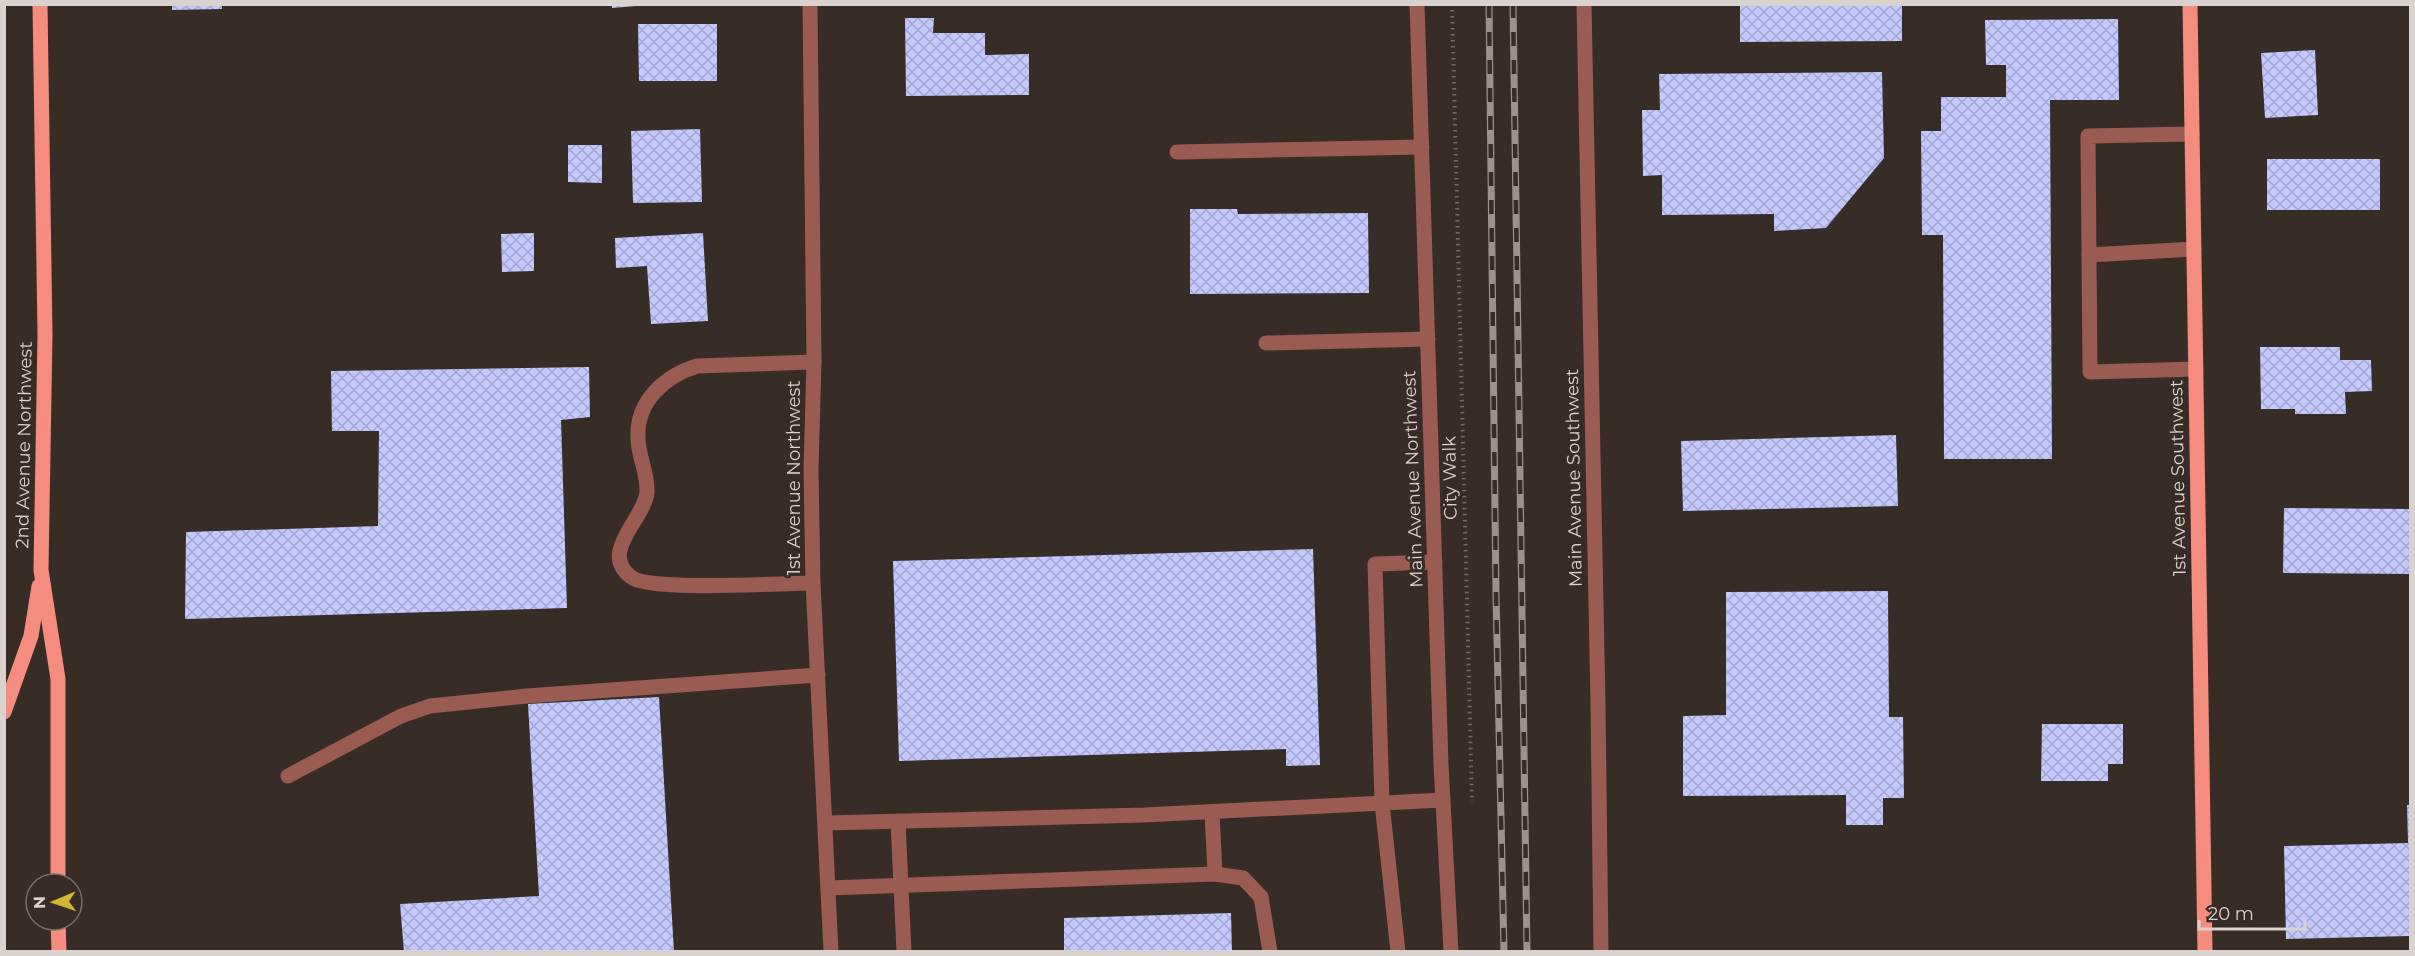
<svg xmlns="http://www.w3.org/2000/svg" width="2415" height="956" font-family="Montserrat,sans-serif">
  <defs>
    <pattern id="building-cross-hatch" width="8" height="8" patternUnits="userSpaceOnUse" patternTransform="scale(1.5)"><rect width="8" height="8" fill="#c3c8ff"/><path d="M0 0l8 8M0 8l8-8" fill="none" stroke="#a2a6cf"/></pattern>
  </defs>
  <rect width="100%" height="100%" fill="#372c26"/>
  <g fill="url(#building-cross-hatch)">
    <polygon points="172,4 222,4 222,9 172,10"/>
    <polygon points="612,4 635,4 636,6 612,8"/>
    <polygon points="1740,4 1902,4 1902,41 1740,42"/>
    <polygon points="905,18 934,18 933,33 985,33 985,55 1029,54 1029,95 906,96"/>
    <polygon points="2118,19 2119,100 2050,100 2052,459 1944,459 1943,235 1922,235 1921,131 1941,131 1941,97 2006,97 2006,65 1986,65 1985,20"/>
    <polygon points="638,24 717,24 717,81 639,81"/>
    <polygon points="2315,50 2318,115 2265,118 2261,53"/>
    <polygon points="1882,72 1884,158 1826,228 1774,231 1774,214 1662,215 1662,175 1643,176 1642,110 1660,110 1659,74"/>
    <polygon points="700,129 702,202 633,203 631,131"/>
    <polygon points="568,145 602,145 602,183 568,182"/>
    <rect x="2267" y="159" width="113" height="51"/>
    <polygon points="1190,209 1237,209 1238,214 1368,213 1369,293 1190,294"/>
    <polygon points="534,233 534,271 502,272 501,234"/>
    <polygon points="703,233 708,321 651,324 647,266 616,268 615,238"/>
    <polygon points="2260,347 2340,347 2340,360 2371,360 2372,391 2345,392 2346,414 2295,414 2295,409 2261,409"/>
    <polygon points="589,367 590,417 561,420 567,608 185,619 186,532 378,526 379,431 332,431 331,371"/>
    <polygon points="1896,435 1898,506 1683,511 1681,441"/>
    <polygon points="2284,508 2410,509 2410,574 2283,573"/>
    <polygon points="1313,549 1320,765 1286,766 1286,749 899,761 893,561"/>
    <polygon points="1888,591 1889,717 1903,717 1904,798 1883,798 1883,825 1846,825 1846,795 1683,796 1683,716 1726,715 1726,592"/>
    <polygon points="659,697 674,952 404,952 400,904 539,896 528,704"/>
    <polygon points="2042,724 2123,724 2123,764 2108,764 2108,781 2041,781"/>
    <polygon points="2407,805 2410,805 2410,936 2286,939 2284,846 2408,843"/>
    <polygon points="1231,913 1232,952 1064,952 1064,918"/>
  </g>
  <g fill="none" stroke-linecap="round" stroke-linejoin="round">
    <polyline stroke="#766c67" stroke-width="4" stroke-dasharray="1.5 4.5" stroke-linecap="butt" points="1452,4 1472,802"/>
    <g stroke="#9a5b52" stroke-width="15">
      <polyline points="810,4 814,362 811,470 813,583 831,952"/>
      <polyline points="1417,4 1441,764 1451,952"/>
      <polyline points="1584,4 1598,704 1601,952"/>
      <polyline points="2192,134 2088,136 2090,372 2196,369"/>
      <polyline points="1177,152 1422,147"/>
      <polyline points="2089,255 2194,249"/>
      <polyline points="1266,343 1428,339"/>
      <path d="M813,583c-31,0 -164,9 -182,-6 -33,-25 14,-58 16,-85 1,-19 -9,-36 -9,-54 -2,-37 27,-62 59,-72l117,-4"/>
      <polyline points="288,776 401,716 430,706 527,696 818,675"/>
      <polyline points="1212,812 1215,874"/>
      <polyline points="898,821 904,952"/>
      <polyline points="825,823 1144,815 1443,800"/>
      <polyline points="828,888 1215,874 1243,878 1261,897 1270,952"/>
      <polyline points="1398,952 1382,803 1375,564 1435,562"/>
    </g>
    <g stroke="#f48d7e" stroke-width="15">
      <polyline points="40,4 45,335 41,570 58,679 58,884"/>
      <polyline points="2190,4 2205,952"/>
      <polyline points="4,712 31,636 39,586"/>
      <polyline points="58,920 59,952"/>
    </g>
    <g stroke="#9b928d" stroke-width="7">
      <g id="rail">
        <polyline points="1489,4 1496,595 1504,952"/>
        <polyline points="1513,4 1527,952"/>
      </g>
    </g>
    <use href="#rail" stroke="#372c26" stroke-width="4.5" stroke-dasharray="14" stroke-linecap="butt"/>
  </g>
  <g text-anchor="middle" stroke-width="6" stroke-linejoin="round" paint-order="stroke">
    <g font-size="18" fill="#dad2ce" stroke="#372c26">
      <text transform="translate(24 445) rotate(-89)" y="6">2nd Avenue Northwest</text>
      <text transform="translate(794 478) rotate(-90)" y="6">1st Avenue Northwest</text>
      <text transform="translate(1450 478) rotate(-91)" y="6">City Walk</text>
      <text transform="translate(1574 478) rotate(-91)" y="6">Main Avenue Southwest</text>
      <text transform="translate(2178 478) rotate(-91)" y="6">1st Avenue Southwest</text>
      <text transform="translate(1413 479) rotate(-92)" y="6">Main Avenue Northwest</text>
    </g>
  </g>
  <rect width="2415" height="956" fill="none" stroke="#dad2ce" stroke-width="12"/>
  <g transform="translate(54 902) rotate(268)"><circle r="28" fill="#372c26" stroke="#786e69" stroke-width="1.5"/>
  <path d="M0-4.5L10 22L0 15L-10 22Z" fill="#d1b736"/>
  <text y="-9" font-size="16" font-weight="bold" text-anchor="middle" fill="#dad2ce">N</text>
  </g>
  <path d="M2199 920v9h106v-9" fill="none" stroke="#dad2ce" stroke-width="3"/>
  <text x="2208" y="920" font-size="18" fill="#dad2ce" stroke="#372c26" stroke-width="4.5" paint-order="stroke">20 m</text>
</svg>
